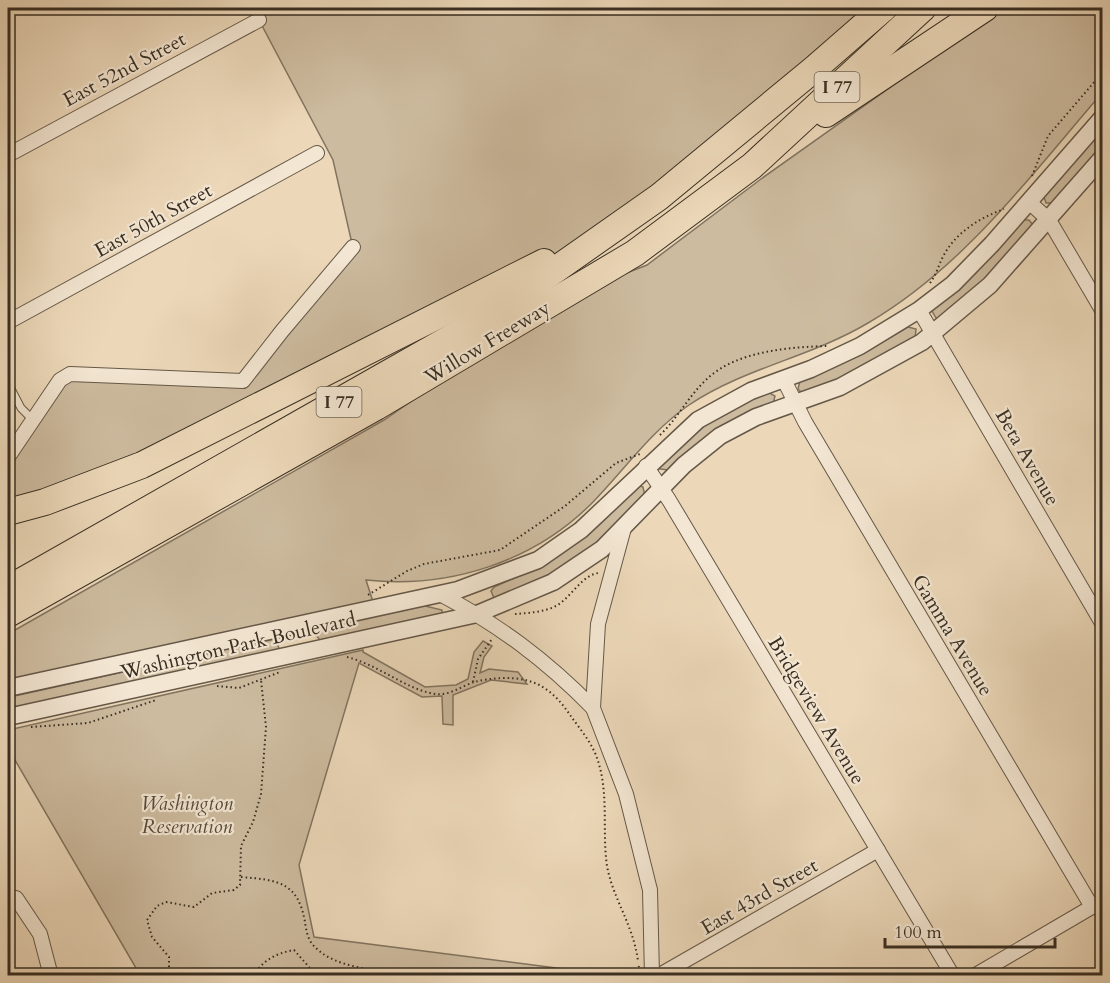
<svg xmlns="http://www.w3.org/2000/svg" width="1110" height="983" font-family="Cardo,serif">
  <rect width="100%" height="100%" fill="#ecd8b9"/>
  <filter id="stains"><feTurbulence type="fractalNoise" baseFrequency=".00333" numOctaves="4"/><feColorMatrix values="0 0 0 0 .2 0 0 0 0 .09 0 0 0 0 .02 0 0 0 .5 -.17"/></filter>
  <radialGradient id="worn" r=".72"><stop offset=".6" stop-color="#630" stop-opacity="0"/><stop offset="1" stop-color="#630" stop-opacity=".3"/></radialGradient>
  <g fill="#cdbb9f" stroke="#827460" stroke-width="1.5">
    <polygon points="256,8 867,8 659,197 542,263 397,338 8,512 8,457 60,380 235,381 353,248 333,160 259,20"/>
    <path d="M1002,8h100v85c-71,82 -138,174 -234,230 -57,34 -124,45 -179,82 -39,27 -64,64 -96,97 -59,60 -144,87 -227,78l9,28 -367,80v-54l376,-214 173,-120 90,-35 114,-86z"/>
    <polygon points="1102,128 1102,149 1055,203 1046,203 1044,197"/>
    <polygon points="1023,220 1029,220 1033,225 988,279 939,319 936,318 932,311 934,308"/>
    <polygon points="908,327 916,329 915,339 842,379 802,393 798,389 800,381 860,355"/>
    <path d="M768,392l7,4 -2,8 -104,66 -9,-1 -1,-4c29,-35 68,-54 109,-73z"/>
    <polygon points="638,485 643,487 645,496 605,537 553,575 494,598 491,591 494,587 534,569"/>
    <polygon points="421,605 442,610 442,614 320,640 314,633 320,626"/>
    <polygon points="276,638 279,649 24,707 11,706 10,697"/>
    <polygon points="483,641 492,646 484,657 480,673 489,669 518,672 527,684 491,680 453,695 453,725 443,724 442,696 422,697 359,663 299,865 314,937 611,975 140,975 8,748 8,730 363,650 363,652 425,687 456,685 468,679 474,652"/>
  </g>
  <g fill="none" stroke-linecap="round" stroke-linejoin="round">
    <g stroke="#655848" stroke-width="9">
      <polyline id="service" points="8,383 21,408 32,419"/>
    </g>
    <g stroke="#655848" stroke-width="16">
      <g id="minor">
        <polyline points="8,155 259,20"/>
        <polyline points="1029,202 1049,220 1102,310"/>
        <polyline points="919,310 1102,623"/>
        <polyline points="8,322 317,153"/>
        <polyline points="784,380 805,422 1092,907"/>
        <polyline points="8,457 60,380 70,374 243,381 282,331 353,247"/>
        <polyline points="646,466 669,500 953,976"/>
        <polyline points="624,528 598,624 593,708 626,794 650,890 652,976"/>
        <path d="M440,594c59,31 106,66 153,114"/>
        <polyline points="8,903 16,898 40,934 51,976"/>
        <polyline points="658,976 878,850"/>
        <polyline points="974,976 1102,901"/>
      </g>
    </g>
    <g stroke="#655848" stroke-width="19">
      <g id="tertiary">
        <polyline points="8,688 458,590 538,560 581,530 698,420 751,391 811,369 860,346 919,310 953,284 992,244 1102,118"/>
        <polyline points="8,717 477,614 553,582 602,549 684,465 720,436 756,417 840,387 922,342 990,285 1102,158"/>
      </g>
    </g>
    <g stroke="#382e22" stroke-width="28">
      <g id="motorway">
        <polyline points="826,114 985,8"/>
        <polyline points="8,512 45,502 142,465 544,262"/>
        <polyline points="8,589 491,315 659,197 814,69 884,8"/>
        <polyline points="8,614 376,407 635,253 752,166 923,8"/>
      </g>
    </g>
    <g stroke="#382e22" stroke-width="2" stroke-dasharray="1.5 3" stroke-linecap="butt">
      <polyline points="1032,176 1048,136 1102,73"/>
      <path d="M930,283c7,-9 9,-20 15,-30 13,-22 35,-35 59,-44"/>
      <path d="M660,435c18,-17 29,-40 48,-57 29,-27 82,-31 120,-32"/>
      <polyline points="368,595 407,571 424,564 500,550 565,506 616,463 640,454"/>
      <path d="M515,614c14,-1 29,-2 41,-8 15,-8 27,-33 44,-33"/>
      <path d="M347,657c32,8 58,32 88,37 14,2 27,-8 39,-12 16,-4 38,-6 55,-1 18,5 31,19 41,34 10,14 23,29 28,46 11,34 4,71 9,105 6,33 26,58 31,95"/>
      <polyline points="473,682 478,659 492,639"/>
      <polyline points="217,686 239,688 280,672"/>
      <polyline points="31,727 88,723 156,700"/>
      <path d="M241,877c37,3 57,5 64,45 1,8 3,19 10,25 20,21 57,21 83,29"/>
      <polyline points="169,976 169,957 152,937 147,920 157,906 166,902 194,907 212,893 234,890 240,885 241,846 253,822 261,794 266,727 261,680"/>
      <path d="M254,976c8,-16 23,-23 40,-26l23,26"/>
      <polyline points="637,976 639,966"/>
    </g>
    <use href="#service" stroke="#f3e6d2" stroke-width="7"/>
    <use href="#minor" stroke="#f3e6d2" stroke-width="14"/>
    <use href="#tertiary" stroke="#f3e6d2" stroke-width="16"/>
    <use href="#motorway" stroke="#ecd8b9" stroke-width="26"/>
  </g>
  <g text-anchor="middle" stroke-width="4.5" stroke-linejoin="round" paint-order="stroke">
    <g fill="#f3e6d2" stroke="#706557" stroke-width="1.5">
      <rect x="814.5" y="72" width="45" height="30" rx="4.5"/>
      <rect x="316.5" y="387" width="45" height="30" rx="4.5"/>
    </g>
    <g font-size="18" font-weight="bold" fill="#382e22">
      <text x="837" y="93">I 77</text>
      <text x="339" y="408">I 77</text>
    </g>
    <g font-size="20" fill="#382e22" stroke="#f3e6d2">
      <text transform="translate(124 69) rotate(-28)" y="7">East 52nd Street</text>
      <text transform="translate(153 220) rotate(-29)" y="7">East 50th Street</text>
      <text transform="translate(487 342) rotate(-31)" y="7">Willow Freeway</text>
      <text transform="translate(1028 457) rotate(60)" y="7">Beta Avenue</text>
      <text transform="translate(953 635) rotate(59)" y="7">Gamma Avenue</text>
      <text transform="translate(238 645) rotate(-13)" y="7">Washington Park Boulevard</text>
      <text transform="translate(817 710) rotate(59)" y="7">Bridgeview Avenue</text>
      <text transform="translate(759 896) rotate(-30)" y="7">East 43rd Street</text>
    </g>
    <g font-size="20" font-style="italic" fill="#564a3b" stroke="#f3e6d2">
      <text x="187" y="810">Washington<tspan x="187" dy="23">Reservation</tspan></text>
    </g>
  </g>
  <rect width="1110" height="983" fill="none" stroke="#ecd8b9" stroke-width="30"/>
  <rect x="9" y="9" width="1092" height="965" fill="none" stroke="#382e22" stroke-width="3"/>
  <rect x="15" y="15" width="1080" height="953" fill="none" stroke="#382e22" stroke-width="1.5"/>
  <path d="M885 938v9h170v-9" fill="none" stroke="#382e22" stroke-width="3"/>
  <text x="894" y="938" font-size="18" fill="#382e22" stroke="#f3e6d2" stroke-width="4.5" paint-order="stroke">100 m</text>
  <rect width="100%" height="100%" filter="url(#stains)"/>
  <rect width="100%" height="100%" fill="url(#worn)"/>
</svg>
